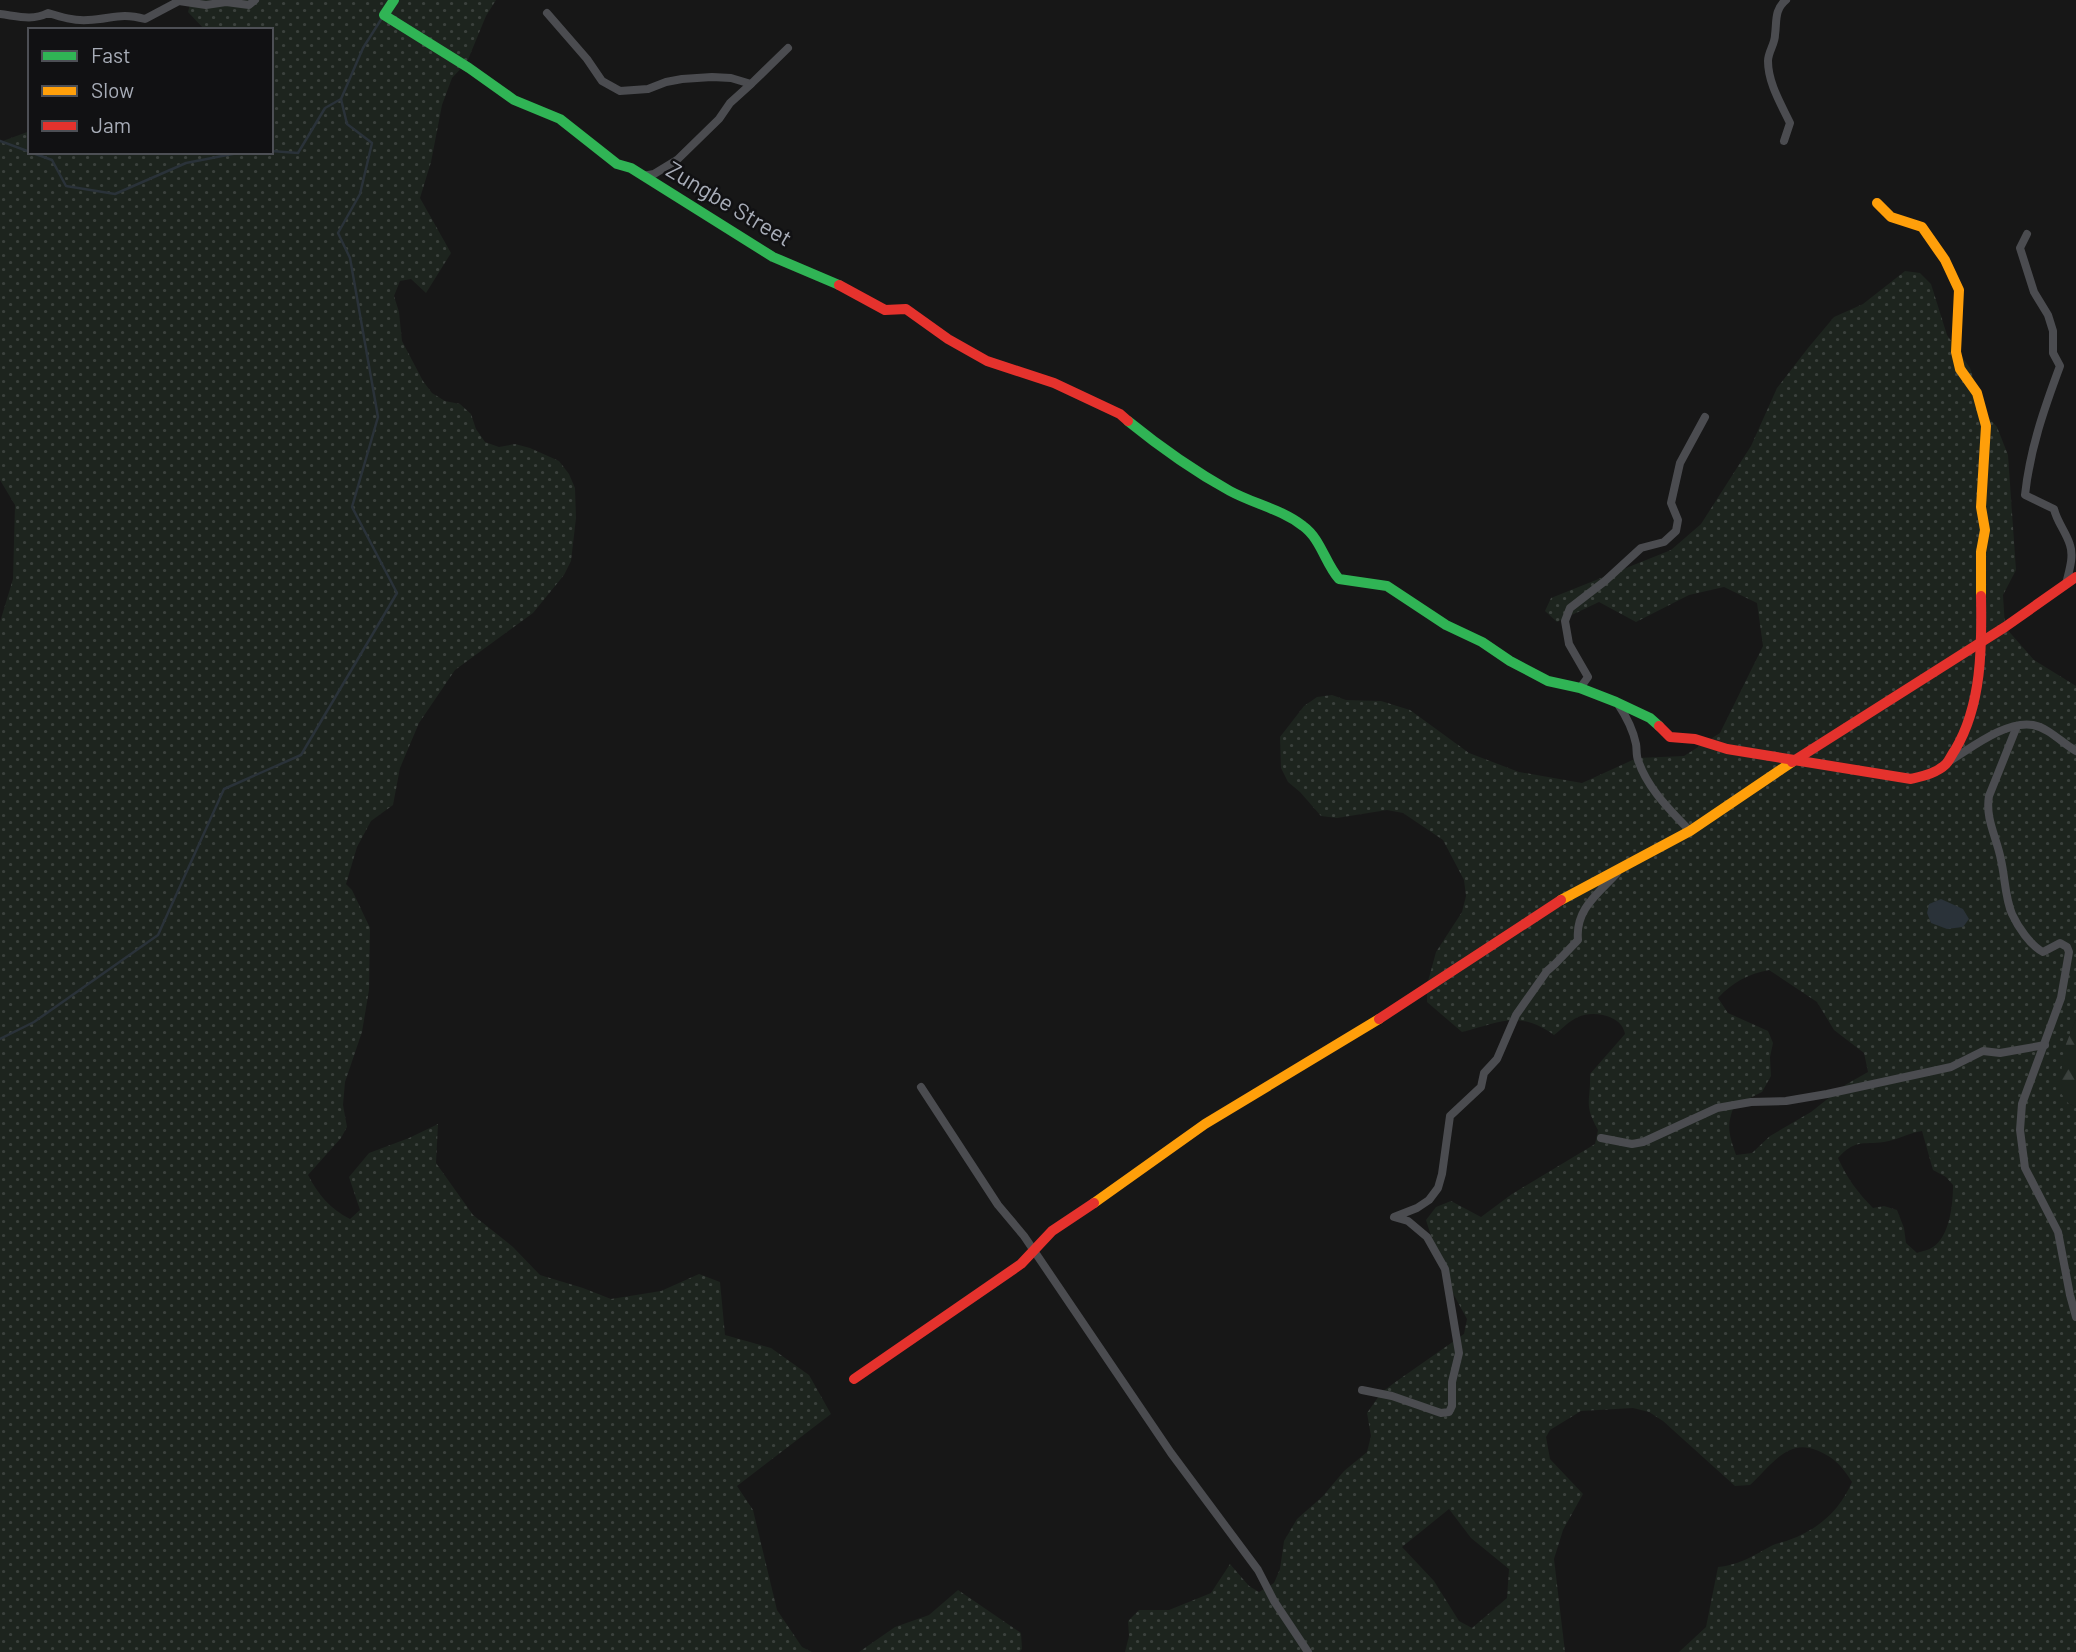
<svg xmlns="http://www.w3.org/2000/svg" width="2076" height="1652" font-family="Barlow,sans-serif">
  <defs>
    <pattern id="grass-dots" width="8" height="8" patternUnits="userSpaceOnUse" patternTransform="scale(1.75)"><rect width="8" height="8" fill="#1d241e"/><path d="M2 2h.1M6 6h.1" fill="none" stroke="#3b413d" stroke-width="1.8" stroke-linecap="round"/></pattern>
    <pattern id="forest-firs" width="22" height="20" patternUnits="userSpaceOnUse" patternTransform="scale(1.75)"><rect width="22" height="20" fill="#1d241e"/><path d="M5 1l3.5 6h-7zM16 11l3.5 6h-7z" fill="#3b413d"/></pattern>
  </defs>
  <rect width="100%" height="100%" fill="#171717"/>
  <g fill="url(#grass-dots)" fill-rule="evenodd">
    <path d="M191,0h305l-10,16 -19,46 -15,16 -10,27 -11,57 -11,36 31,55 -25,40 -15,-14 -11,2 -6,15 5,16 3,29 21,40 9,12 13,8 15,3 11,10 5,15 9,13 14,5 16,-3 15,4 29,13 10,13 6,14 1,30 -5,43 -7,14 -31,38 -78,57 -36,53 -19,45 -7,37 -22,16 -14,26 -11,37 6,6 18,38 -1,62 -7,42 -17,50 -2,23 4,22 -6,11 -33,37c10,19 22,34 42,44l10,-9 -11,-33 20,-24 40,-15 29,-14 -2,39 37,52 40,32 27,28 43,13 28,11 50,-8 38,-17 21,8 5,53 46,13 38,27 22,39 -94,72 16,24 24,100 25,37 10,5h-812v-1030l13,-43 2,-74 -15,-25v-338l30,-11v21h241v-122h-66l-17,-18z"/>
    <path d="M1905,271l15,2 11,11 16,51 23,33 16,47 11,12 11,28 8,115 -13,25 2,32 29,33 42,26v333l-10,25 2,59 8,4v545h-397l27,-25 12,-60c25,-3 34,-11 55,-22 5,-2 11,-3 16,-5 30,-11 50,-29 63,-58 -10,-16 -18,-25 -36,-32 -29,-12 -46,17 -66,35l-15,1 -72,-65 -14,-9 -16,-4 -52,3 -31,19 -4,7 4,22 33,35 -20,36 -9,29 11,93h-440l4,-16 -1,-15 11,-11h30l42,-17 19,-29 19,22 10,6 15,-9 6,-14 4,-28 13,-22 26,-23 21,-25 23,-19 4,-16 -4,-23 14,-20 13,-10 70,-49 3,-15 -23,-42 -18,-57 10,-13 15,-6 30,16 31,-23 83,-50 3,-14c-15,-27 -7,-28 -8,-56l35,-40c-3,-19 -32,-24 -47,-17 -9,4 -16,12 -24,18 -36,-25 -53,-13 -92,-3l-35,-30v-17l9,-33 26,-40 4,-16 -2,-16 -21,-40 -40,-27 -16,-3 -50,8 -16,-2 -21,-24 -12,-10 -7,-14 -1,-31 24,-31 13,-9 15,-2 14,5 35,1 29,9 59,43 50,19 63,11 55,-25 47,-2 36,-23 43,-87 -6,-43 -33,-16 -35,8 -53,27 -37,-20 -42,20 -12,-11 6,-13 120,-48 30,-26 50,-78 26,-58 31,-40 26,-31 29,-13zM1769,970l48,32 17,28 30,23 4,19 -23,13 -34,27 -41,24 -18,17 -16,2c-7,-21 -10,-28 -2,-49l28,-14 9,-16 -1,-19 3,-14 -5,-12 -40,-18 -10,-15c15,-16 30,-24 51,-28zM1922,1131l11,39 13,7 7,8c0,19 -3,51 -20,62 -4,3 -11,4 -16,6l-11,-10 -2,-15 -7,-18 -13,-4 -11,2c-15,-15 -26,-30 -35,-50 17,-19 24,-13 46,-16 13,-2 25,-9 38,-11zM1449,1509l22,29 38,31 -2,29 -35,30 -13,-7 -25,-40 -32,-34z"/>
    <polygon points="958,1590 1021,1633 1022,1649 1019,1652 859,1652 895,1627 929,1615"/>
  </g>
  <polygon fill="url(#forest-firs)" points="2076,1019 2076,1107 2068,1103 2058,1089 2066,1044"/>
  <polygon fill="#2a3239" points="1941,899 1963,909 1969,919 1963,927 1947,929 1931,923 1927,913 1929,904"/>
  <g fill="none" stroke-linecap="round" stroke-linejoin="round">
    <g stroke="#2a3239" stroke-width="2.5">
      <polyline points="0,141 30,152"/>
      <polyline points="271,151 298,153 325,108 341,99"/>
      <polyline points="30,152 52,160 66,186 115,194 186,163 243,152"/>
      <polyline points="0,1039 34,1022 158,935 224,789 301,755 397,593 352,507 378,417 350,258 338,233 360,194 372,143 347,124 341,99 363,48 382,18"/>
    </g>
    <g stroke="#4b4c50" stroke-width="8">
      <polyline points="547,13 587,59 602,81 620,91 648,89 666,82 682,79 712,77 731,78 751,84 788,48"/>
      <path d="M0,14c17,2 32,7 48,-1 13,4 26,8 40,7 24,-1 32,-8 57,-1l34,-18 27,4 20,-3 23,3 6,-5"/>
      <path d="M1784,141l6,-18c-9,-19 -22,-40 -22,-62 0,-9 7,-17 7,-26 2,-14 -1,-25 11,-35"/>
      <polyline points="643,176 654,174 677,160 719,119 730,103 751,84"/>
      <path d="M2027,234l-7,14 14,44 14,23 5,16v22l7,13c-16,43 -30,83 -35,129l29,14c3,13 12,23 16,36 4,12 -1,26 -4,39"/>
      <polyline points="1580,688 1588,677 1569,644 1565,621 1570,608 1605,581 1641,548 1664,542 1676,531 1678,520 1671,503 1680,463 1705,417"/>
      <path d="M1618,704c8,12 15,25 18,40 1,5 0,11 2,16 9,28 32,50 52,71"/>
      <path d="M2017,726l-28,70c-4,23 8,42 12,64 4,17 4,38 11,54 6,13 18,31 31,38l17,-9 7,4 2,5 -8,46 -39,106 -2,26 5,38 33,64 12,63 6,22"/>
      <path d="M1948,762c22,-13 58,-42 85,-37 16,3 29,18 43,26"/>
      <polyline points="921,1087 998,1205 1024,1236 1171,1453 1258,1570 1274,1601 1308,1652"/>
      <polyline points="1601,1138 1632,1144 1643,1142 1717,1108 1751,1102 1786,1101 1827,1094 1951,1067 1983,1051 2000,1053 2045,1045"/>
      <path d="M1362,1390l30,6 49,17 8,-1 3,-6v-24l7,-29 -14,-84 -18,-32 -19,-16 -14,-4 23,-9 12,-8 9,-12 4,-14 8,-58 31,-29 3,-14 13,-14 19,-44 31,-44 8,-7 23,-24c-3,-31 20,-46 39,-67"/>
    </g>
    <g stroke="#30b455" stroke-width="10">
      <polyline points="394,0 384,15 469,68 514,100 560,119 617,164 631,168 773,257 839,285"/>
      <path d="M1128,421c32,26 66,50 102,70 24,13 51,18 73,35 18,13 22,37 36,53l48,7 59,39 36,17 28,19 38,20 32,7 36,14 34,16 9,8"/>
    </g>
    <g stroke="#ff9f0a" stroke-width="10">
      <polyline points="1877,203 1891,217 1922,227 1945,260 1959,290 1956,352 1960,369 1977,393 1986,426 1981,507 1985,530 1981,552 1981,596"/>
      <polyline points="1561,900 1690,831 1792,762"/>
      <polyline points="1094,1203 1205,1124 1379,1019"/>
    </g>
    <g stroke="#e5322d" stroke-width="10">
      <polyline points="839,285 885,310 906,309 948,339 987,361 1054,383 1120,414 1128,421"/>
      <path d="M1659,726l11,11 25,2 32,10 184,30c12,-3 26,-6 35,-15 3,-3 6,-10 9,-14 27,-45 27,-103 26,-154"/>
      <polyline points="1792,762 2005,627 2076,577"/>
      <polyline points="1379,1019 1561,900"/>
      <polyline points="854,1379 1021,1264 1052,1231 1094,1203"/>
    </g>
  </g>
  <g text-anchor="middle" stroke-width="5" stroke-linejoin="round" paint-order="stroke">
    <g font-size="23" fill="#a8adb8" stroke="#111113">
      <text transform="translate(729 204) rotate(31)" y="8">Zungbe Street</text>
    </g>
  </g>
  <rect x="28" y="28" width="245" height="126" fill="#111113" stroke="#4d4f55" stroke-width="2"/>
  <rect x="42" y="51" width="35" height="10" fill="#30b455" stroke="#4d4f55" stroke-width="2"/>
  <text x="91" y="63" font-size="21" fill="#a8adb8">Fast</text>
  <rect x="42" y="86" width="35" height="10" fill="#ff9f0a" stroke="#4d4f55" stroke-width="2"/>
  <text x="91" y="98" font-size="21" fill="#a8adb8">Slow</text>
  <rect x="42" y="121" width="35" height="10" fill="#e5322d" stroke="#4d4f55" stroke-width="2"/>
  <text x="91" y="133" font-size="21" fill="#a8adb8">Jam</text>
</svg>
